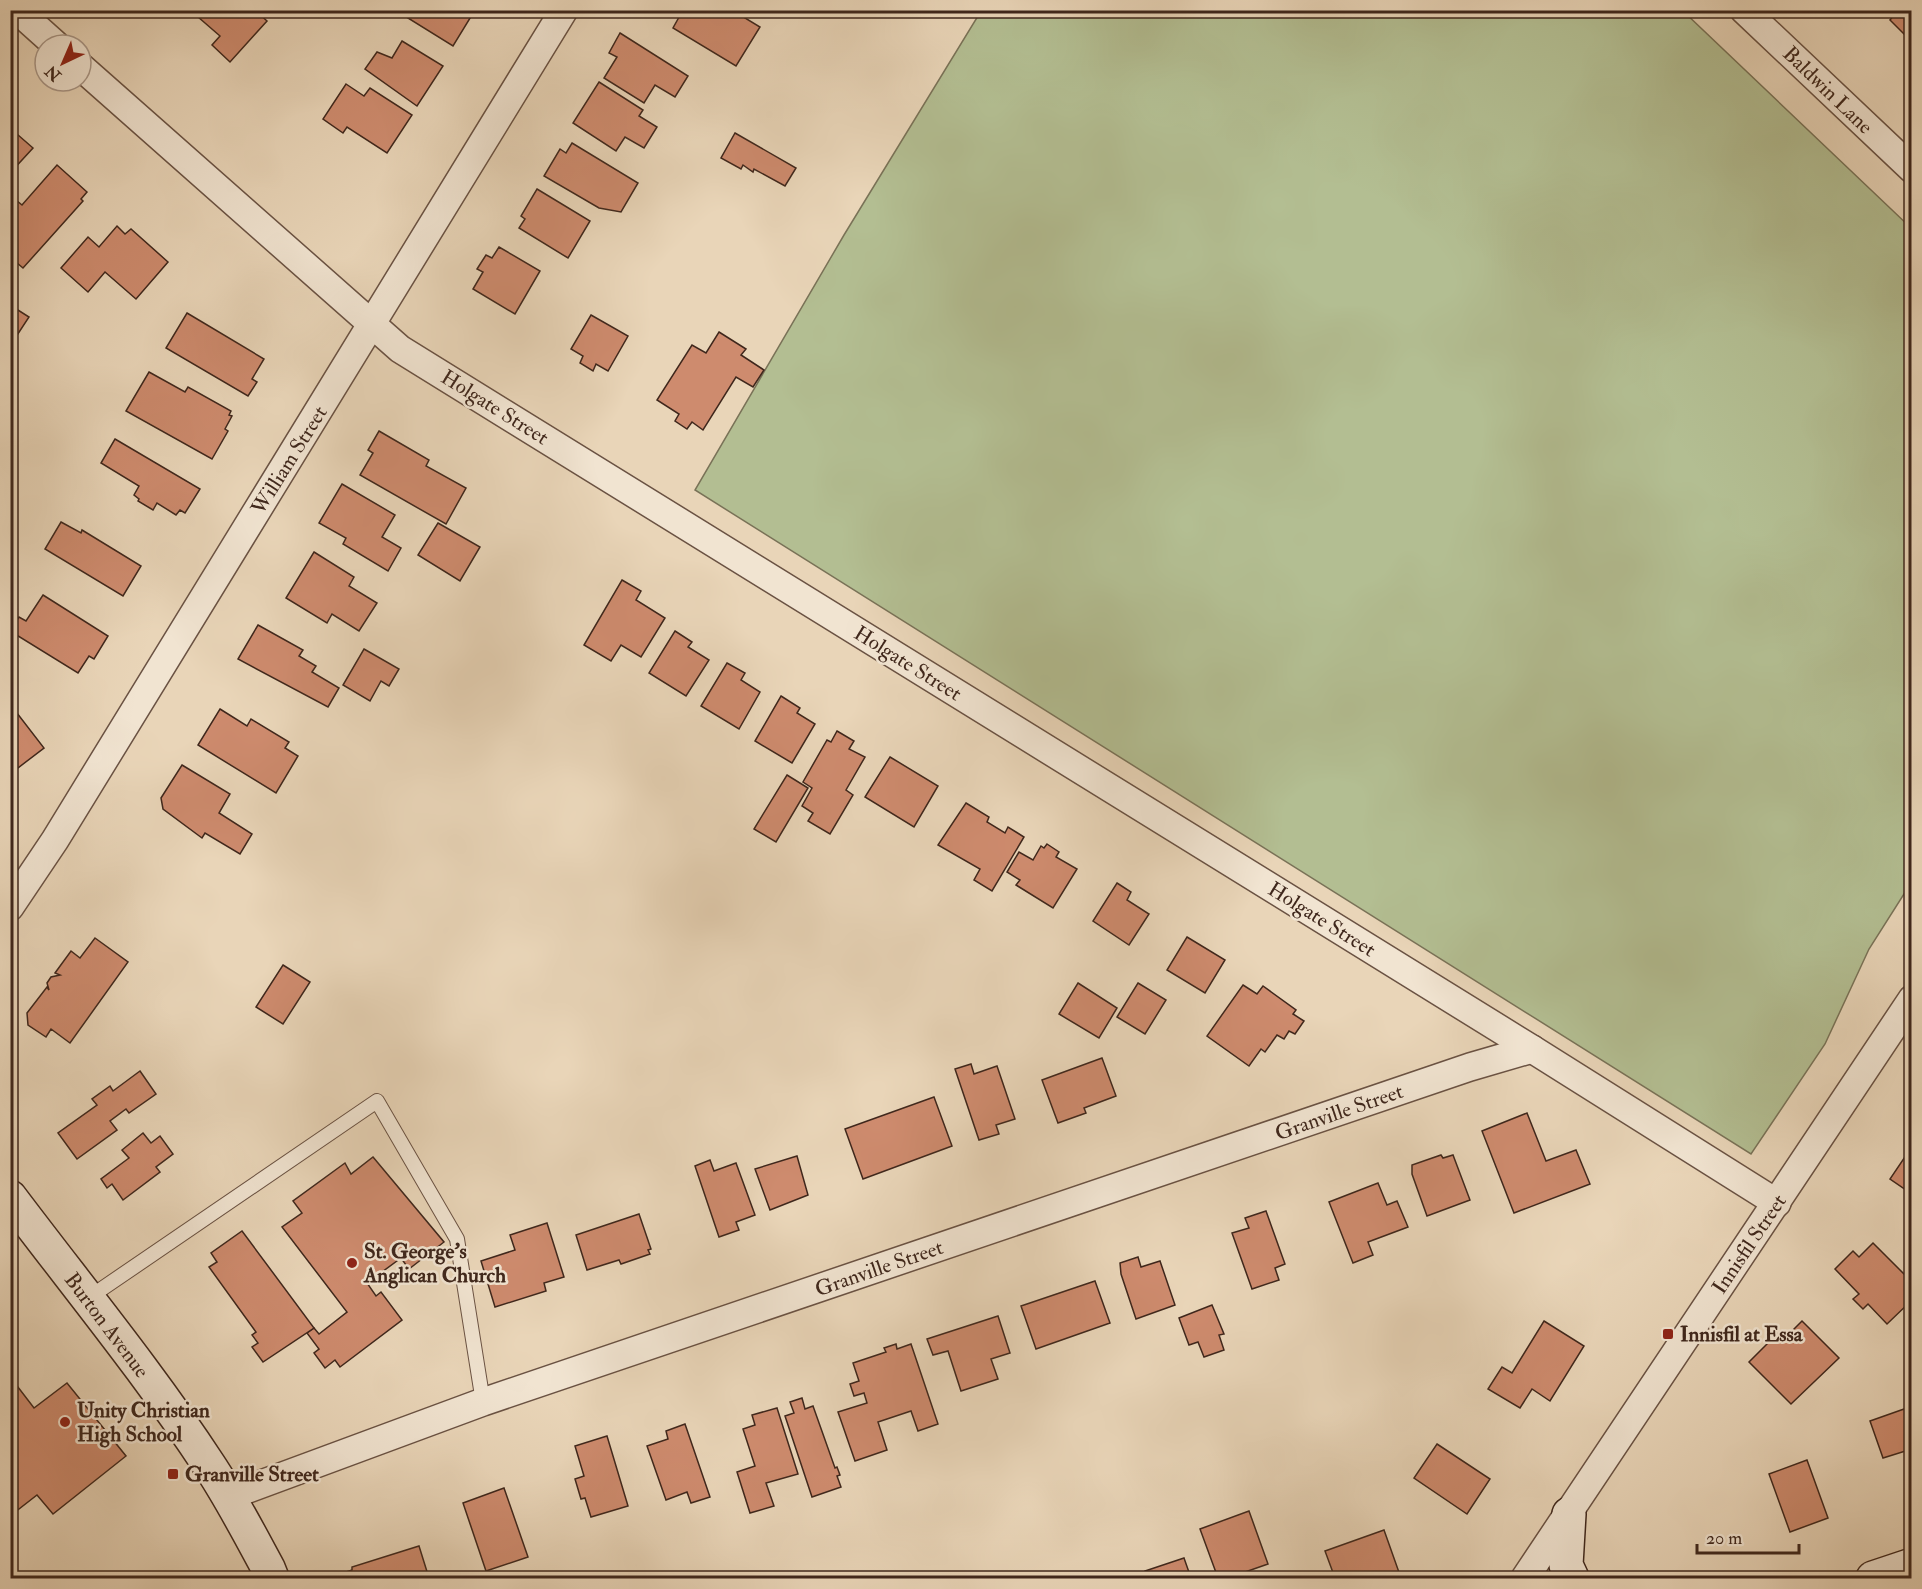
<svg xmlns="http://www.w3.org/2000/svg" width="1922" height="1589" font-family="'IM FELL Double Pica',serif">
  <rect width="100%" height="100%" fill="#e9d5b8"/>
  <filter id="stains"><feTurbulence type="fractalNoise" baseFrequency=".00333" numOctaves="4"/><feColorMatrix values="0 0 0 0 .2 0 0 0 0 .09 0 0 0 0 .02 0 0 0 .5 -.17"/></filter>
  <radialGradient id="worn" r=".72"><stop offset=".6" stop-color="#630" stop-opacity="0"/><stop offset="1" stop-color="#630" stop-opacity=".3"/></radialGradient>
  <polygon fill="#b3be92" stroke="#797257" stroke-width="1.5" points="981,11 1683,11 1911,228 1911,883 1869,949 1825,1044 1751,1154 695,490 844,235"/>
  <g fill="#ce8b6e" stroke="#3f271c" stroke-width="1.5">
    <polygon points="190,10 255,10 267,21 230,62 212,45 220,36"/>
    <polygon points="395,10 475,10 453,46"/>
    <polygon points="683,10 732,10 760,27 736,66 673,28"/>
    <polygon points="1898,10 1912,10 1912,42 1890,20"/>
    <polygon points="620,33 688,76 675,97 655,85 644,103 604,78 617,57 609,53"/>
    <polygon points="402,41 443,66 417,106 365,69 377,52 392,58"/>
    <polygon points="599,82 643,110 639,116 657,127 644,148 625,137 616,151 573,123"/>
    <polygon points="346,84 364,96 370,88 412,115 387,153 347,127 343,133 323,119"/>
    <polygon points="10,128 33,148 10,173"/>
    <polygon points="735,133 796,168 785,186 754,169 753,172 743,165 741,169 721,158"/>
    <polygon points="572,143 638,183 621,212 599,208 544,176 560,149 566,153"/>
    <polygon points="57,165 87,192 81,199 83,201 23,268 10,257 10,195 22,205"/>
    <polygon points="537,189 590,221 568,258 519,228 525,219 521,216"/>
    <polygon points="117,226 125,234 131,229 168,262 136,299 105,272 88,292 61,268 88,237 99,247"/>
    <polygon points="499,247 540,271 515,314 473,289 483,272 477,269 486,255 492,258"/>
    <polygon points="10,305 29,317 10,346"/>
    <polygon points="187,313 264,359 252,379 257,382 248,396 166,348"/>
    <polygon points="591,315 628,336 608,371 596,364 593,371 580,363 583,356 571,349"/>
    <polygon points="719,332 746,349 741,355 764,370 753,387 736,377 703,430 692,422 687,429 675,421 679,414 657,400 692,345 706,353"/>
    <polygon points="149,372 185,392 188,387 231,411 229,415 232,416 225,429 228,431 212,459 126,411"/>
    <polygon points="379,431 429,460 426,466 466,488 446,524 360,475 373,453 368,450"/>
    <polygon points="115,439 200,489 185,513 180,510 176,515 157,503 153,510 138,501 139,499 134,495 139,486 101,463"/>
    <polygon points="342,484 395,515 382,537 401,548 388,571 343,544 346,538 319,523"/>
    <polygon points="61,522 81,533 82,530 141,566 123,596 45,549"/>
    <polygon points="438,523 480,547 460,581 418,555"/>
    <polygon points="314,552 354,577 349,586 377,603 359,631 332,614 327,623 286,598"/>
    <polygon points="622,580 641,591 636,600 665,618 641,657 621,645 611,661 584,645"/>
    <polygon points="43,595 108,636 94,659 89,656 78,673 10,631 19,617 26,621"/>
    <polygon points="258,625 303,650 299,656 316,666 312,672 339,688 328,707 238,659"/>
    <polygon points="675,631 692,642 688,647 709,660 686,696 649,673"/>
    <polygon points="364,649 399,669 389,686 381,681 370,701 343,685"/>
    <polygon points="727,663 745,673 741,680 760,692 739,729 701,706"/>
    <polygon points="781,696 800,708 797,713 815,724 792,763 755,741"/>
    <polygon points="10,704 44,748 14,771 12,769 10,770"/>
    <polygon points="220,709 247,726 251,719 289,742 285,748 298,756 276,793 198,745"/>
    <polygon points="837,731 854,741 849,749 865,757 846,790 853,795 830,834 808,821 813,813 802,806 812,788 803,782 827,740 831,742"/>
    <polygon points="890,757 938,786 914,827 865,797"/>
    <polygon points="182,765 230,794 219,813 252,834 240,854 205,833 202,838 163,809 161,798"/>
    <polygon points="787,775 808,788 776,842 754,829"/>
    <polygon points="966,803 989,817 987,822 1005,833 1008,827 1024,837 992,891 974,880 980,869 938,845"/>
    <polygon points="1047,844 1059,852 1056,857 1077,869 1053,908 1016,885 1020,880 1007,872 1019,852 1033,860 1041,846 1044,848"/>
    <polygon points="1117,883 1131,892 1127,900 1149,914 1129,945 1093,921"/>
    <polygon points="1187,937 1225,960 1205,993 1167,970"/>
    <polygon points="95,938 128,962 70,1043 51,1029 46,1037 28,1025 27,1013 47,987 49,990 47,983 51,977 60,975 55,973 71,951 80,958"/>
    <polygon points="283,965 310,982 283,1024 256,1007"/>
    <polygon points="1078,983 1117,1008 1099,1038 1059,1014"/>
    <polygon points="1138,983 1166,1000 1145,1034 1117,1017"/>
    <polygon points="1243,985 1257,994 1263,986 1296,1010 1293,1014 1304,1021 1295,1034 1289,1031 1284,1039 1277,1035 1265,1052 1261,1049 1249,1066 1207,1036"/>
    <polygon points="1102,1058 1116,1096 1084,1108 1086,1113 1058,1123 1042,1080"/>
    <polygon points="971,1064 974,1074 997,1066 1015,1119 996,1125 999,1134 979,1140 955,1069"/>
    <polygon points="140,1071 156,1094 129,1113 126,1109 110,1121 117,1130 77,1159 58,1133 97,1105 92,1099 110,1086 113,1091"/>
    <polygon points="934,1097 952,1146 863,1179 845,1129"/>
    <polygon points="1527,1113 1546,1161 1576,1150 1590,1184 1514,1213 1482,1131"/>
    <polygon points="1912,1132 1912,1194 1890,1179 1909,1151 1906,1150 1910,1144 1906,1140"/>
    <polygon points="143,1133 151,1143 160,1136 173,1154 156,1167 160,1172 123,1200 112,1184 107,1188 101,1179 129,1158 122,1150"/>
    <polygon points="1441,1155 1443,1158 1453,1155 1470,1200 1427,1216 1412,1174 1412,1165"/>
    <polygon points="797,1156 808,1195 770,1210 755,1169"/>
    <polygon points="373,1157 444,1242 409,1269 401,1258 367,1283 376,1296 381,1292 402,1320 340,1367 335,1360 325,1368 314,1353 319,1349 307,1333 314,1328 319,1334 347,1312 282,1227 302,1213 293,1201 345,1163 351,1174"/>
    <polygon points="710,1160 714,1171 736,1163 755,1215 736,1222 739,1230 719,1237 695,1166"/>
    <polygon points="1378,1183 1387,1205 1397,1201 1408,1227 1368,1242 1373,1255 1353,1263 1329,1202"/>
    <polygon points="1266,1211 1285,1264 1275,1268 1279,1280 1252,1289 1232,1233 1249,1228 1245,1218"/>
    <polygon points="639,1214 651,1249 648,1250 650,1254 621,1264 619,1260 587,1270 576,1235"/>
    <polygon points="547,1223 564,1277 544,1283 546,1291 495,1307 481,1261 515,1250 510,1235"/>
    <polygon points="242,1231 314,1328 263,1362 252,1347 258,1343 252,1335 256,1332 209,1267 217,1262 211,1253"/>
    <polygon points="1873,1243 1912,1282 1912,1300 1887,1324 1868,1304 1863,1309 1853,1299 1859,1294 1835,1269 1853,1251 1859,1257"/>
    <polygon points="1138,1257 1141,1267 1160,1261 1175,1305 1136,1319 1121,1274 1120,1263"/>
    <polygon points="1095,1281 1110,1323 1036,1349 1021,1306"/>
    <polygon points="1212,1305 1224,1334 1219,1335 1224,1350 1204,1357 1198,1342 1189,1345 1179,1318"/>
    <polygon points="998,1316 1010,1353 991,1359 998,1379 961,1391 948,1351 933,1355 927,1339"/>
    <polygon points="1544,1321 1584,1346 1550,1401 1532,1389 1520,1408 1488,1389 1502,1367 1512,1373"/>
    <polygon points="1802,1321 1839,1358 1791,1404 1749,1362 1780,1331 1786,1337"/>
    <polygon points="896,1344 897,1349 911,1344 938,1424 918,1431 911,1411 878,1422 887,1450 855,1461 838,1412 867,1403 864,1393 854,1396 850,1384 859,1381 853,1363 886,1352 884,1348"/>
    <polygon points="11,1378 34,1408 67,1383 126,1456 53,1514 37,1495 10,1516"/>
    <polygon points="802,1398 805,1409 813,1406 835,1468 837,1467 840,1475 837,1476 841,1487 812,1497 785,1416 794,1413 790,1402"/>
    <polygon points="777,1408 798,1474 766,1483 774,1506 750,1513 737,1472 755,1466 743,1429 755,1425 752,1415"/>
    <polygon points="1904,1409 1912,1432 1912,1449 1883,1458 1870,1421"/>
    <polygon points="685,1424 710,1497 691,1503 687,1492 666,1500 647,1446 668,1439 666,1431"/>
    <polygon points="607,1436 628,1506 591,1517 585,1498 581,1499 575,1479 584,1476 575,1446"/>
    <polygon points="1437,1444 1490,1479 1467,1514 1414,1478"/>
    <polygon points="1807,1460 1828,1518 1790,1532 1769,1474"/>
    <polygon points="504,1488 528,1557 486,1571 463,1503"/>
    <polygon points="1249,1511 1268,1564 1228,1578 1218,1578 1200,1529"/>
    <polygon points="1384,1530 1401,1578 1335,1578 1325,1551"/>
    <polygon points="419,1546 429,1578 344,1578 343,1573 352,1570 352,1567"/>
    <polygon points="1184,1558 1191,1578 1147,1578 1145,1571"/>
  </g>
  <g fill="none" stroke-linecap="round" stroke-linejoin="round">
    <g stroke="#6a5243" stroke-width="16">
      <polyline id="service" points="87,1299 377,1101 457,1239 483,1402"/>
    </g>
    <g stroke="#6a5243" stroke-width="30">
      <g id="minor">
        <polyline points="17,10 56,45"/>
        <polyline points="1744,10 1912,169"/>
        <polyline points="81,67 400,349 1532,1049 1777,1203"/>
        <polyline points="10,907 55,840 564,10"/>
        <polyline points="229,1496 483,1402 1470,1067 1532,1049"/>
        <polyline points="1525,1578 1912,999"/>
      </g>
    </g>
    <g stroke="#3f271c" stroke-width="36">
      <g id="secondary">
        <path d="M10,1197c67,89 138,175 199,268 22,33 40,68 59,103l4,10"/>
        <polyline points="1569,1514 1566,1565 1572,1578"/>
        <polyline points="1873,1578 1912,1565"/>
      </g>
    </g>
    <use href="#service" stroke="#f1e4d1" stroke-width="14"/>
    <use href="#minor" stroke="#f1e4d1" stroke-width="27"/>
    <use href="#secondary" stroke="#f1e4d1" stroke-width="33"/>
  </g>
  <g fill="#8f2418" stroke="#f1e4d1" stroke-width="2">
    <circle cx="352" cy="1263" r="6"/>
    <rect x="1662" y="1328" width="12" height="12" rx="3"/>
    <circle cx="65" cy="1422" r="6"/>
    <rect x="167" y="1468" width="12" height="12" rx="3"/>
  </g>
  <g text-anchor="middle" stroke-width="5" stroke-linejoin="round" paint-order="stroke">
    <g font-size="21" fill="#3f271c" stroke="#f1e4d1">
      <text transform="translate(1828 90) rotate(44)" y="7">Baldwin Lane</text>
      <text transform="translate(495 407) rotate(32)" y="7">Holgate Street</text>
      <text transform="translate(289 460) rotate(-58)" y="7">William Street</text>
      <text transform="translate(908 663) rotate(32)" y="7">Holgate Street</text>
      <text transform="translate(1322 919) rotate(32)" y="7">Holgate Street</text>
      <text transform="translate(1339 1112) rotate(-19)" y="7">Granville Street</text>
      <text transform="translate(1749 1244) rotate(-56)" y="7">Innisfil Street</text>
      <text transform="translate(879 1268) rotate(-19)" y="7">Granville Street</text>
      <text transform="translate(107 1325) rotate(53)" y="7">Burton Avenue</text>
    </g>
    <g font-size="21" font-weight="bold" fill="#3f271c" stroke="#f1e4d1" text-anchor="start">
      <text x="364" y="1258">St. George's<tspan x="364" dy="24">Anglican Church</tspan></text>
      <text x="1680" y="1341">Innisfil at Essa</text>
      <text x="77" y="1417">Unity Christian<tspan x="77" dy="24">High School</tspan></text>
      <text x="185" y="1481">Granville Street</text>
    </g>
  </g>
  <rect width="1922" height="1589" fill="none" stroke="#e9d5b8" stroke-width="36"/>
  <rect x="12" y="12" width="1898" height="1565" fill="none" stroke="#3f271c" stroke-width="3"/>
  <rect x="18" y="18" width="1886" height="1553" fill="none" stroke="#3f271c" stroke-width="1.5"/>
  <g transform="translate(63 63) rotate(224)"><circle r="28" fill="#f1e4d1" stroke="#aa9889" stroke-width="1.5"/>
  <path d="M0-4.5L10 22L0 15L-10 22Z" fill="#8f2418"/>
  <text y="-9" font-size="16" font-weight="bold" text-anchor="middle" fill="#3f271c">N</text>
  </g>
  <path d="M1697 1544v9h102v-9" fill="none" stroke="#3f271c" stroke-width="3"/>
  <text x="1706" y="1544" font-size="18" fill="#3f271c" stroke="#f1e4d1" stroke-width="4.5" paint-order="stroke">20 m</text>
  <rect width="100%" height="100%" filter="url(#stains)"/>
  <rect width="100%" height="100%" fill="url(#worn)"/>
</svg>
